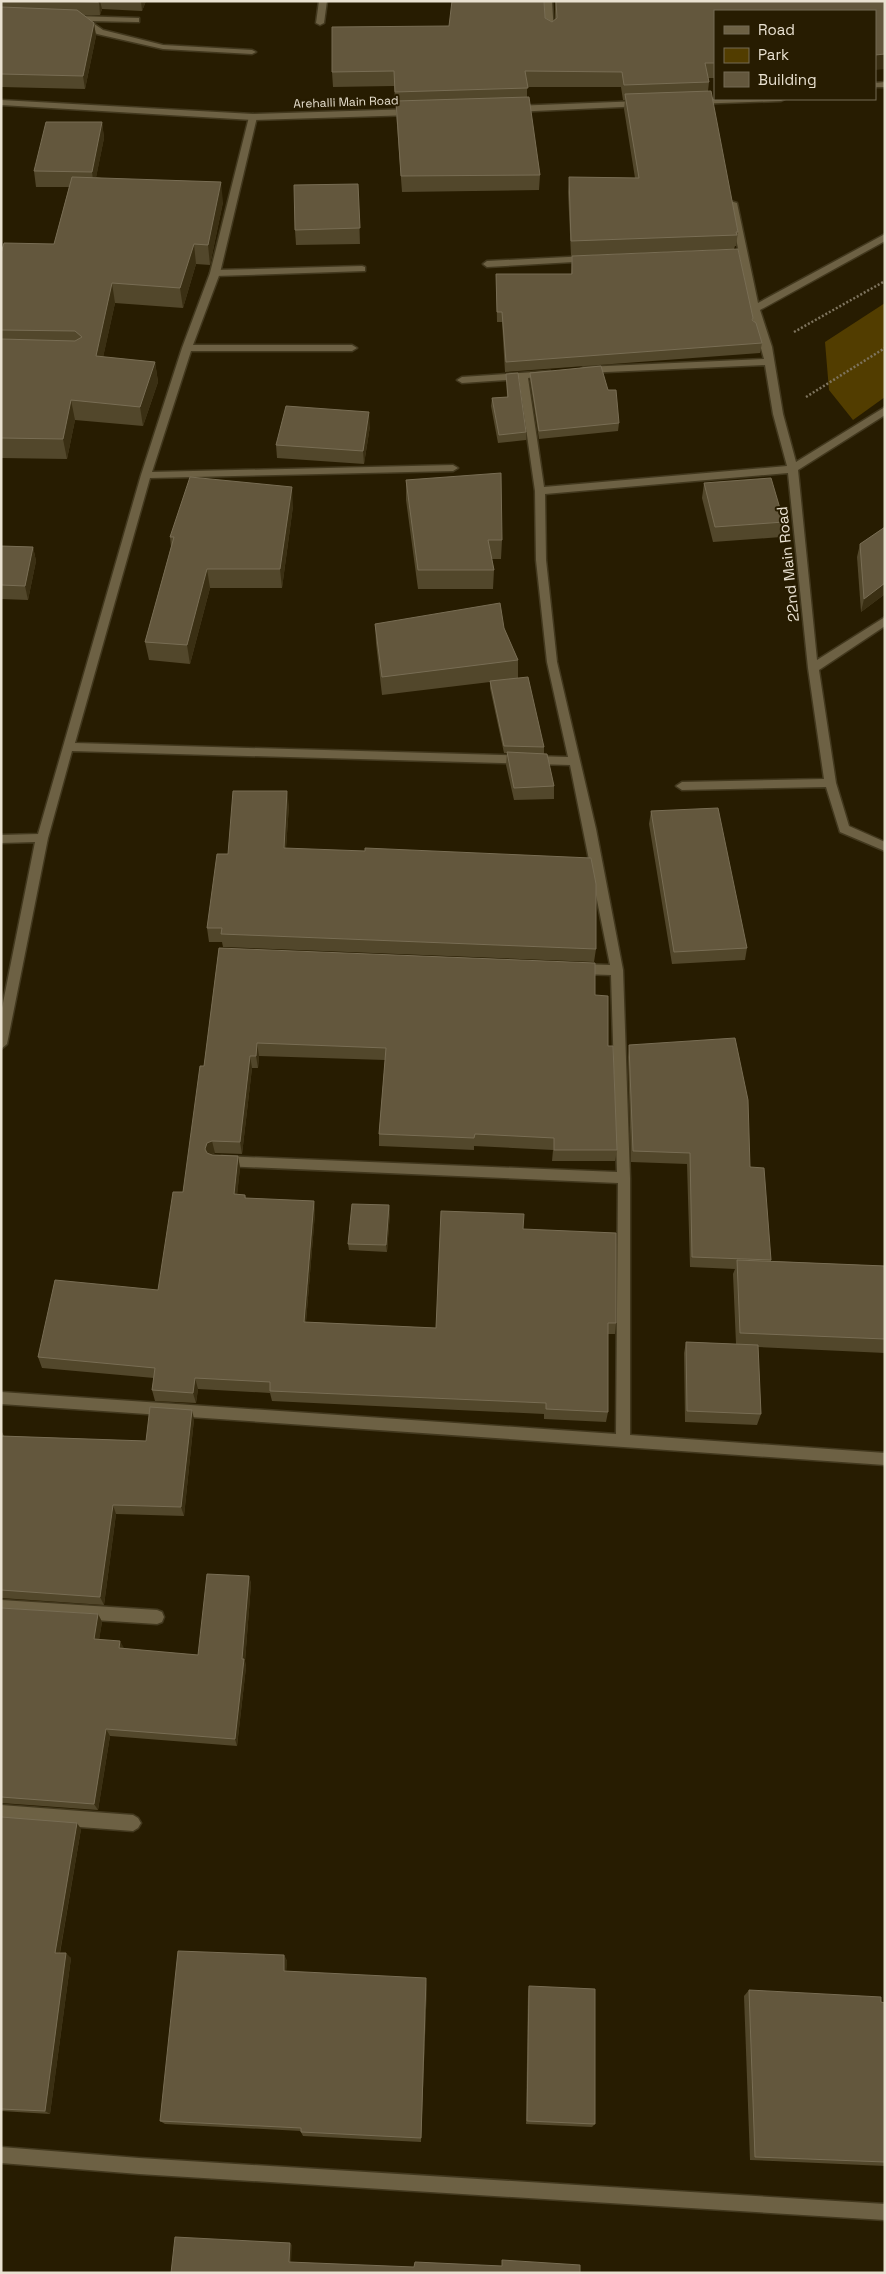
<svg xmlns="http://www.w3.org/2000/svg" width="886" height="2274" font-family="'Space Grotesk',sans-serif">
  <rect width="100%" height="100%" fill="#271c01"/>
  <polygon fill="#523d00" points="885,303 885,397 853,420 829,390 825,342"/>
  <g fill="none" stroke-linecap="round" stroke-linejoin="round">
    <g stroke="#42381e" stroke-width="3">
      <polygon id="service" points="362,266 365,267 365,271 215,276 210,273 215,270"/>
    </g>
    <g stroke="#42381e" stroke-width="3">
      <g id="minor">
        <polygon points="319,1 327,1 324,23 320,25 316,23"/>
        <polygon points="544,1 552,1 554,33 550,35 546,33"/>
        <polygon points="76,16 139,18 139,22 136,22 90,21 103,30 163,45 252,50 256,52 252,54 163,49 97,34 76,20"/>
        <polygon points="253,114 257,117 220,273 193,345 352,345 357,348 352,351 191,351 152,472 453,465 458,468 453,471 150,478 75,743 568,757 547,662 536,560 535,491 519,379 462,383 457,380 462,377 550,371 550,375 528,378 544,487 787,466 773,414 765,365 584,373 579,370 584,367 764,359 750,309 729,203 730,201 737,203 758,303 885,234 885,241 760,310 772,347 783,414 796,462 885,407 885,415 798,470 817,660 885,617 885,626 819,670 836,783 849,826 885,842 885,851 840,832 826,787 682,790 676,786 682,782 824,779 808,668 788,473 545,494 546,560 557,662 596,829 623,970 630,1178 630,1435 885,1453 885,1465 1,1404 1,1392 616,1434 618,1183 222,1166 218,1165 216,1161 218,1157 222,1156 617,1172 611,975 580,974 574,969 580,964 610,965 570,765 72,751 48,838 7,1044 1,1049 1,1013 35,842 1,843 1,835 38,834 141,475 182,348 210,273 249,117"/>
        <polygon points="588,256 591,257 591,261 487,267 483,264 487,261"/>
        <polygon points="1,1600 157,1610 162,1612 164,1617 162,1622 157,1624 1,1614"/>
        <polygon points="1,1805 133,1815 138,1818 141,1823 138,1828 133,1831 1,1821"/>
        <polygon points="1,2147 139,2158 885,2204 885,2220 139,2174 1,2163"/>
      </g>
    </g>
    <g stroke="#42381e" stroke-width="3">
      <g id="tertiary">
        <polygon points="885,82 885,87 875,87 875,83"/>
        <polygon points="696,99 785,99 781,101 693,104 693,100"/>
        <polygon points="1,100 253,114 413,109 417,112 413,115 253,120 1,105"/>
        <polygon points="641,101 645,104 644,106 513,112 509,109 513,106"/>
      </g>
    </g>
    <g stroke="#7e745e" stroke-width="2.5" stroke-dasharray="2 2" stroke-linecap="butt">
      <polyline points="794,332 885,281"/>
      <polyline points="806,397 885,348"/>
    </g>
    <use href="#service" fill="#6d6144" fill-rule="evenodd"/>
    <use href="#minor" fill="#6d6144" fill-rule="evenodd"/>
    <use href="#tertiary" fill="#6d6144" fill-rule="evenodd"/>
  </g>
  <g fill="#52472b">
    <polygon points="1,1 146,1 142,11 102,9 100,15 84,15 94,23 96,36 85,89 1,87"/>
    <polygon points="555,1 715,11 715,78 708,78 709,82 708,91 738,232 736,246 735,246 734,249 571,256 568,192 569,177 635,178 624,109 625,100 623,100 621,87 527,87 527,97 540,175 539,190 402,192 394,86 333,87 332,72 449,26 545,18 552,22 555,19"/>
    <polygon points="102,122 104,138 96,177 223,202 210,265 196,264 183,308 115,303 103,357 155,362 158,382 143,426 75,420 67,459 1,458 1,253 54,244 69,187 36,187 34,171"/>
    <polygon points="358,184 360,244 296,245 295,230"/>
    <polygon points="572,256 753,321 762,343 760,353 505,372 502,322 497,322 496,274 571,274"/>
    <polygon points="530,373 608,390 619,423 618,431 539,439 530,381"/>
    <polygon points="506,374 526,432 526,440 498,443 491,406 492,398 507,397"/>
    <polygon points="370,426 364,464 277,458 276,445"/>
    <polygon points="406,480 502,540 501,559 492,559 494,570 493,589 418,589 406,500"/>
    <polygon points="704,483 784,522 781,537 713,542 702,498"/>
    <polygon points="293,506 282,588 210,588 190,664 149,660 145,642 171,547 170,537"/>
    <polygon points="885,527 885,594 861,612 857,557 860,544"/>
    <polygon points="1,546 33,547 36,561 28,600 1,599"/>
    <polygon points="375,624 504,628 518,660 518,678 544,747 544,753 554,786 554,799 514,800 506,765 507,753 504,753 490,688 490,682 382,695 376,643"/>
    <polygon points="289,805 286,848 596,949 594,962 223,947 222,942 209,942 207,928 228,854"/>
    <polygon points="651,811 747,948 745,960 672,964 649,824"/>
    <polygon points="219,948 595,995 608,1046 617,1150 615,1161 552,1161 553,1150 474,1146 474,1150 379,1146 379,1134 385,1060 259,1056 258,1068 252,1068 242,1154 215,1153 211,1155 238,1156 240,1168 237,1194 245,1195 246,1198 314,1201 315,1213 306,1322 436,1328 523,1229 616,1323 615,1334 608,1334 608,1412 606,1422 544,1419 544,1414 272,1401 270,1393 198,1389 196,1403 155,1401 152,1390 154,1378 42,1368 38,1357 158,1290 183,1192 204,1066"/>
    <polygon points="629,1045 750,1167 771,1260 771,1261 885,1266 885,1353 758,1347 761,1414 757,1425 685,1422 684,1353 686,1342 736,1344 733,1274 735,1269 690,1267 687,1164 631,1162 628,1057"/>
    <polygon points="389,1205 390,1212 387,1252 349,1250 348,1244"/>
    <polygon points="194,1419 184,1516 116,1514 104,1605 1,1598 1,1430 4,1436 146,1441"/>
    <polygon points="249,1576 251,1584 245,1661 246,1667 237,1746 110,1736 98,1810 1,1803 1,1608 98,1614 102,1622 99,1639 124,1649 198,1655"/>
    <polygon points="1,1817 81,1829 60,1953 71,1958 50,2114 1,2111"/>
    <polygon points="284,1955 287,1961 286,1971 427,1984 421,2142 303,2136 301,2132 301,2131 165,2124 160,2121"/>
    <polygon points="529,1986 595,2124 592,2127 526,2124 528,1991"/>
    <polygon points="749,1990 885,2003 885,2166 750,2160 744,1996"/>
  </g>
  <g fill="#3a2f13">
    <polygon points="99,1 100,1 102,9 100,15"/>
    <polygon points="141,1 146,1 142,11"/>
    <polygon points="94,23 96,36 85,89 83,76"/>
    <polygon points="885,54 885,69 875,70 875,55"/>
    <polygon points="102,122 104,138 94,188 92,172"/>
    <polygon points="221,182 223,202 210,265 208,245"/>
    <polygon points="194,244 196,264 183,308 180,288"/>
    <polygon points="112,283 115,303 99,376 96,356"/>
    <polygon points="155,362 158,382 143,426 140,407"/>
    <polygon points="71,400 75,420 67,459 63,439"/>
    <polygon points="369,412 370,426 364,464 363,451"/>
    <polygon points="292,487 293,506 282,588 280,569"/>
    <polygon points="33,547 36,561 28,600 25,586"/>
    <polygon points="207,569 210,588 190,664 187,645"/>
    <polygon points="885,583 885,594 861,612 864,599"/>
    <polygon points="287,791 289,805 285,862 284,848"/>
    <polygon points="257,1043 259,1056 258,1068 256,1056"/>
    <polygon points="250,1056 252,1068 242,1154 240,1142"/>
    <polygon points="212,1141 215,1153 209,1155 207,1161 205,1149 207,1143"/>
    <polygon points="238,1156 240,1168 236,1206 234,1194"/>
    <polygon points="314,1201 315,1213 305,1333 304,1322"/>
    <polygon points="389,1205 390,1212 387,1252 386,1245"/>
    <polygon points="195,1378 198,1389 196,1403 193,1393"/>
    <polygon points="192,1410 194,1419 184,1516 181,1507"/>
    <polygon points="113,1505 116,1514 104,1605 100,1597"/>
    <polygon points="249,1576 251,1584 245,1661 246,1667 237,1746 235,1739"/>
    <polygon points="98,1614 102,1622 98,1647 94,1639"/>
    <polygon points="120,1641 124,1648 119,1648"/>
    <polygon points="106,1729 110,1736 98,1810 94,1804"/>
    <polygon points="77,1823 81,1829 59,1957 55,1953"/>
    <polygon points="66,1953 71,1958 50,2114 45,2111"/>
    <polygon points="284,1955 287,1961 286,1977 284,1971"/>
    <polygon points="426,1978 427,1984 421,2142 421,2138"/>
    <polygon points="290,2243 292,2245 291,2264 289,2262"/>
  </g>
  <g fill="#63573d" stroke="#786d54">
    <polygon points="59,1 99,1 98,2"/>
    <polygon points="452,1 544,1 545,18 552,22 557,18 556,1 885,1 885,54 875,55 875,11 715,11 715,63 705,63 709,82 624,85 622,72 525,71 528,88 395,92 394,71 332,72 332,27 449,26"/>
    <polygon points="1,7 77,10 94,23 83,76 1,74"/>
    <polygon points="711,91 738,232 736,232 737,235 571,241 569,177 639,178 625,94"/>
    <polygon points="529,97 540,175 401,176 396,101"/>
    <polygon points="46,122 102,122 92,172 34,171"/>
    <polygon points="72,177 221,182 208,245 194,244 180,288 112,283 96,356 155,362 140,407 71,400 63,439 1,438 1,339 75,341 82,337 75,331 1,330 1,253 4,243 54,244"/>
    <polygon points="358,184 360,228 295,230 294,185"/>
    <polygon points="738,249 753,318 752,320 756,323 762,343 506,362 502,312 497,312 496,274 572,274 572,256"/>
    <polygon points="601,366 608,390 616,390 619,423 539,431 530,373"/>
    <polygon points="518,373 526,432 499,435 492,398 508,397 506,374"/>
    <polygon points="286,406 369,412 363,451 276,445"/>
    <polygon points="501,473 502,540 488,540 494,570 418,570 406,480"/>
    <polygon points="190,477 292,487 280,569 207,569 187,645 145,642 174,537 170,537"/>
    <polygon points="771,478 784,522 715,527 704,483"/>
    <polygon points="885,527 885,583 864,599 860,544"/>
    <polygon points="1,546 33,547 25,586 1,585"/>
    <polygon points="500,603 504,628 518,660 382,677 375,624"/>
    <polygon points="528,677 544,747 504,746 490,681"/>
    <polygon points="507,752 547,754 554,786 514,788"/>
    <polygon points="233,791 287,791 284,848 365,851 365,848 591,858 596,884 596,949 221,934 222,928 207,928 217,854 228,854"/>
    <polygon points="718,808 747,948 674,952 651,811"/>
    <polygon points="219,948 595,963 595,995 608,996 608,1046 613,1046 617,1150 554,1150 554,1138 475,1134 474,1138 379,1134 386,1048 257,1043 256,1056 250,1056 240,1142 212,1141 207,1143 205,1149 207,1153 212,1155 238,1156 234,1194 245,1195 245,1198 314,1201 304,1322 436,1328 441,1211 524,1214 523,1229 616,1233 616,1323 608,1323 608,1412 546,1409 546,1403 270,1391 270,1382 195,1378 193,1393 152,1390 155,1368 38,1357 55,1280 158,1290 173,1192 183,1192 200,1066 204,1066"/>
    <polygon points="735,1038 748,1100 750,1167 764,1168 771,1260 692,1257 690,1153 633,1151 629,1045"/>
    <polygon points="352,1204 389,1205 386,1245 348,1244"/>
    <polygon points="737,1260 885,1266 885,1339 740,1333"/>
    <polygon points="686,1342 758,1345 761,1414 687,1411"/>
    <polygon points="150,1407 192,1410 181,1507 113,1505 100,1597 1,1590 1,1436 146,1441"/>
    <polygon points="207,1574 249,1576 242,1659 244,1659 235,1739 106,1729 94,1804 1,1797 1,1608 98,1614 94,1639 120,1641 119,1648 198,1655"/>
    <polygon points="1,1817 77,1823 55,1953 66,1953 45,2111 1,2109"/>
    <polygon points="178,1951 284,1955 284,1971 426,1978 421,2138 301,2132 301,2128 160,2121"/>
    <polygon points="529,1986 595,1989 595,2124 527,2121"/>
    <polygon points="749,1990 881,1997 881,2002 885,2003 885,2162 755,2157"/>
    <polygon points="175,2237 290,2243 289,2262 414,2267 415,2262 502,2266 502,2260 580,2265 580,2273 171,2273"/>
  </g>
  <g text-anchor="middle" stroke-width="4" stroke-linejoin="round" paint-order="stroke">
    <g font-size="12" fill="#e9e1d1" stroke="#271c01">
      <text transform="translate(346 102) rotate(-2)" y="4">Arehalli Main Road</text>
    </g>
    <g font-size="15" fill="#e9e1d1" stroke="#271c01">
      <text transform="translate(788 564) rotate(-96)" y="5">22nd Main Road</text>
    </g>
  </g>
  <rect width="886" height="2274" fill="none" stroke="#e9e1d1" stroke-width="5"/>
  <rect x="714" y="10" width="162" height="90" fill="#271c01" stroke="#756b54"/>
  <rect x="724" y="26" width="25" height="8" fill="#6d6144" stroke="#756b54"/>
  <text x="758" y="35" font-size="15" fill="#e9e1d1">Road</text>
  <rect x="724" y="48" width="25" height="15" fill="#523d00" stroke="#756b54"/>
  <text x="758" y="60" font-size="15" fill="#e9e1d1">Park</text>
  <rect x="724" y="72" width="25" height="15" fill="#63573d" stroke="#756b54"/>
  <text x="758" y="85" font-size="15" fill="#e9e1d1">Building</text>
</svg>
